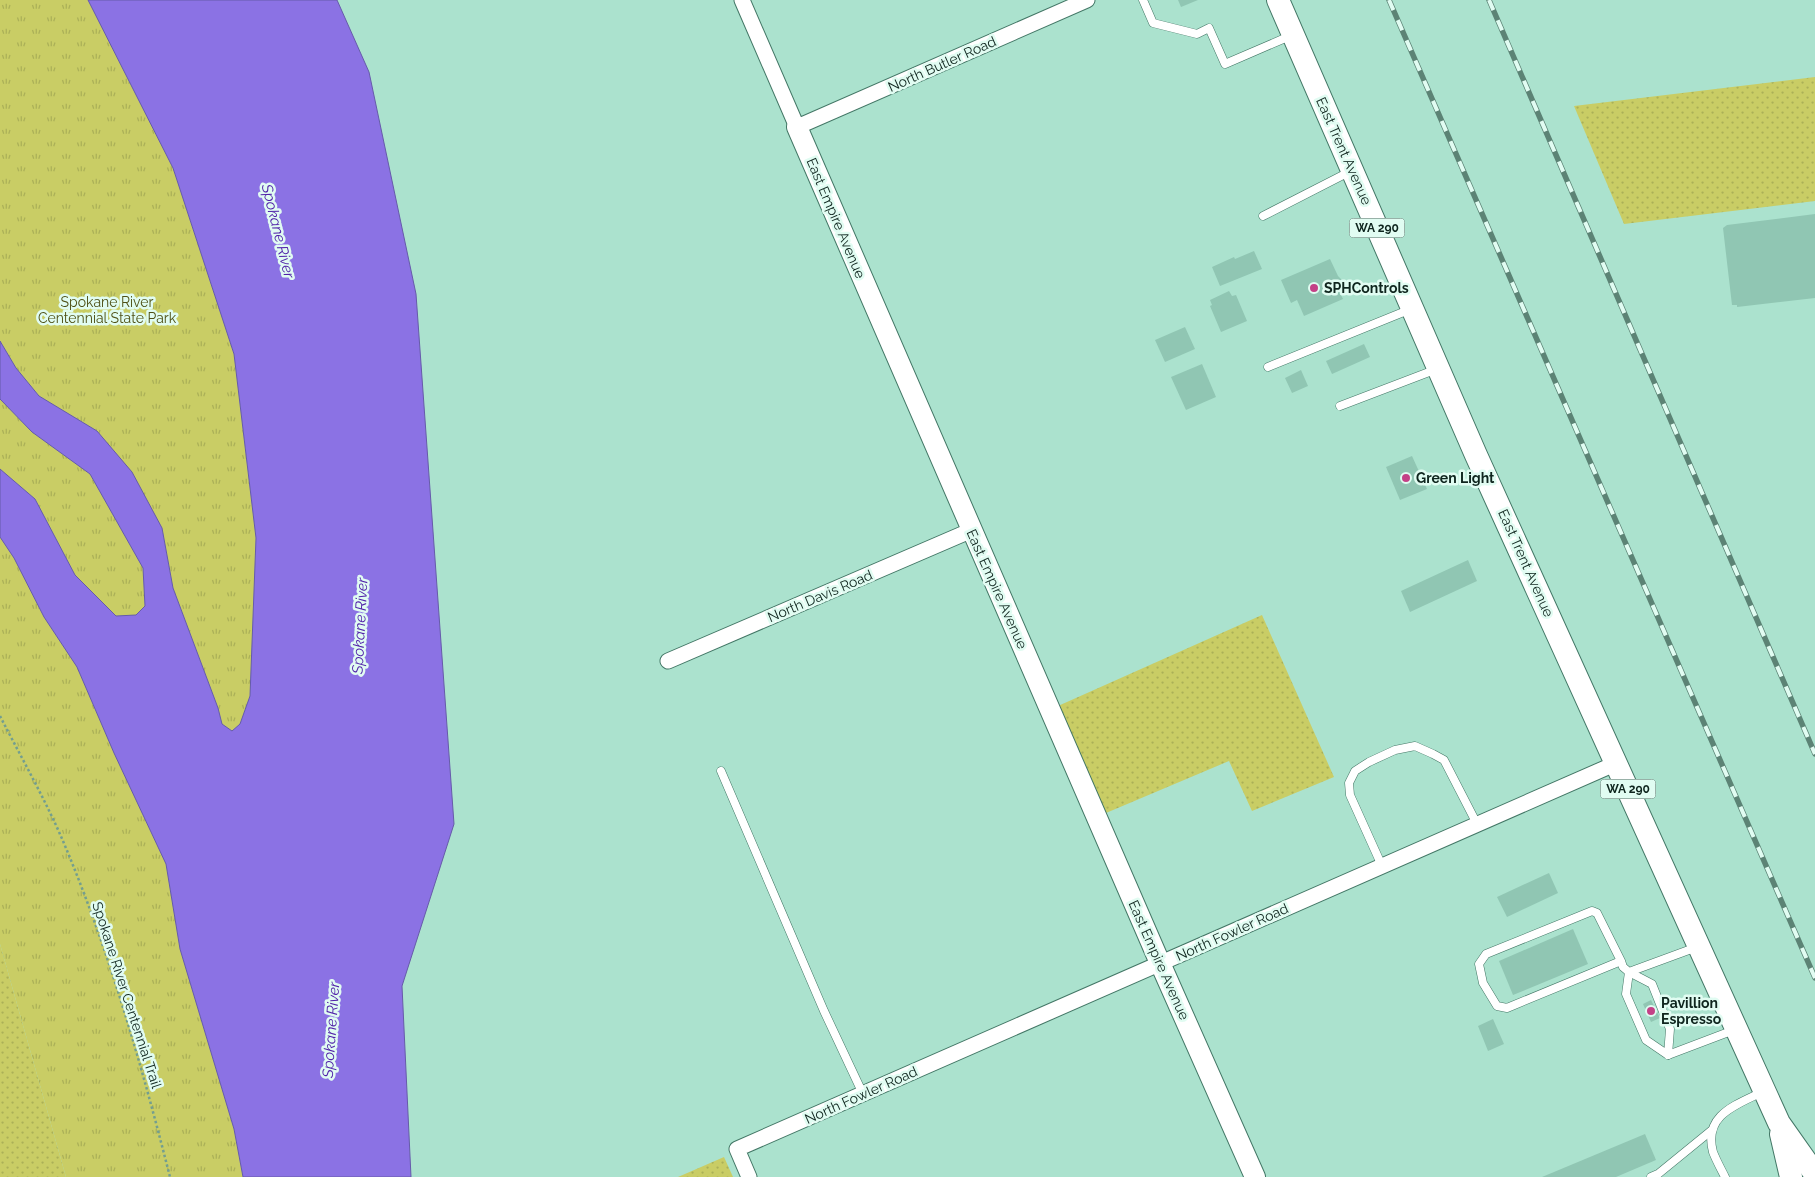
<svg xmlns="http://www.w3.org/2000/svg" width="1815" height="1177" font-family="Raleway,sans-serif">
  <defs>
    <pattern id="grass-dots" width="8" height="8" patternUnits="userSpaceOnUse" patternTransform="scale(1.25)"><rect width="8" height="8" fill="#c9cd65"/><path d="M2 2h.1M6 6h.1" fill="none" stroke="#abb057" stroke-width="1.8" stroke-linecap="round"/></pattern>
    <pattern id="park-tufts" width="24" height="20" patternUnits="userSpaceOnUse" patternTransform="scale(1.25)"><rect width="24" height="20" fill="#c9cd65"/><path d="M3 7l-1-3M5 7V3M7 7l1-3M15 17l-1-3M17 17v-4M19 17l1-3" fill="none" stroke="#abb057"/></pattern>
  </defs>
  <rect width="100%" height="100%" fill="#abe2ce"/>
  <g fill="url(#grass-dots)">
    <polygon points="1815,77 1815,201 1624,224 1574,106"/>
    <polygon points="1262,615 1334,777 1252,811 1229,761 1106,813 1058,706"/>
    <polygon points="0,944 66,1177 0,1177"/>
    <polygon points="724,1157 733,1177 678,1177"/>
  </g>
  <g fill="url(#park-tufts)">
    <polygon points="0,0 88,0 173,168 234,354 256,538 250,696 240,724 232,731 222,724 218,708 173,588 162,528 97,431 39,396 16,368 0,341"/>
    <polygon points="0,399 32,432 90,474 143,568 145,606 136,615 116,616 75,575 35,499 0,469"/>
    <polygon points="0,537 14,558 44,617 77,667 114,753 166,864 180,949 234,1129 243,1177 66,1177 0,944"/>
  </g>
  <polygon fill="#8b72e4" stroke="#665ba9" points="88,0 337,0 369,72 416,294 454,824 402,986 411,1177 243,1177 234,1129 180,949 166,864 114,753 77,667 44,617 14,558 0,537 0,469 35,499 75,575 116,616 136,615 145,606 143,568 90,474 32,432 0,399 0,341 16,368 39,396 97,431 132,472 162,528 173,588 218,708 222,724 232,731 240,724 250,696 256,538 234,354 173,168"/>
  <g fill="#90c6b3">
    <polygon points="1178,0 1198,0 1181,7"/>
    <polygon points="1815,214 1815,298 1737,307 1737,305 1732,305 1723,228 1727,225"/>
    <polygon points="1254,251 1262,269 1220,286 1212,267 1234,257 1235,259"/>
    <polygon points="1330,259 1338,276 1344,282 1344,291 1341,295 1343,299 1304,316 1297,300 1291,303 1281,280"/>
    <polygon points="1229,291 1232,296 1236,295 1247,321 1221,332 1210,306 1212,305 1210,300"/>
    <polygon points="1185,327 1195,349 1165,362 1155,340"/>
    <polygon points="1364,344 1370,357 1332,374 1326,361"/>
    <polygon points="1202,364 1216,397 1186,410 1171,377"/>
    <polygon points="1301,370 1308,386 1292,393 1285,378"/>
    <polygon points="1412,456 1427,489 1400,500 1386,467"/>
    <polygon points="1468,560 1477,581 1410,612 1401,591"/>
    <polygon points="1549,873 1558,893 1507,917 1497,897"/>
    <polygon points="1573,929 1588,964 1513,995 1499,961"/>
    <polygon points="1651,1000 1660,1018 1651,1022 1643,1004"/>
    <polygon points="1493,1019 1504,1044 1488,1051 1478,1026"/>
    <polygon points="1645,1134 1656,1160 1616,1177 1542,1177"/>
  </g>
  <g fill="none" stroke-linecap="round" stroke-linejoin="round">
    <g stroke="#437766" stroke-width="9">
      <g id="lane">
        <polyline points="1143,0 1153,23 1197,34 1209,28 1225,64 1290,36"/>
        <polyline points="1263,216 1351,171"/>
        <polyline points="1268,367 1411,309"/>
        <polyline points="1340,406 1437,369"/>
        <polyline points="721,771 824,1011 863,1094"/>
        <polyline points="1382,866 1350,795 1349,783 1355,771 1369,762 1395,750 1415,746 1433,754 1444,760 1477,824"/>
        <polyline points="1621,961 1507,1008 1497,1006 1483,983 1479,964 1486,954 1592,911 1597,913 1621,961 1623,967 1629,972 1697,947"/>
        <polygon points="1629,972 1652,984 1670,1029 1668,1055 1646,1040 1626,994"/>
        <polyline points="1668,1055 1734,1030"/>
        <polyline points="1651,1177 1658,1174 1712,1130"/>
        <path d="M1725,1177c-4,-8 -9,-17 -12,-25 -10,-37 23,-47 49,-60"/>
      </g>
    </g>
    <g stroke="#437766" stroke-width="17">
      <g id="street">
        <polyline points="742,0 797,127 1087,0"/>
        <polyline points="668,661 972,530"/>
        <polyline points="749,1177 737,1149 1617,763"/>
      </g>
    </g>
    <g stroke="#437766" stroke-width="22">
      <polyline id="secondary" points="797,127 1160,963 1255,1177"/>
    </g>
    <g stroke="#437766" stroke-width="24">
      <g id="primary">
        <polyline points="1278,0 1476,455 1779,1123 1815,1174"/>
        <polyline points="1781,1134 1791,1177"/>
      </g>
    </g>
    <path stroke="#739e8f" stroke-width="2.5" stroke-dasharray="2.5 2.5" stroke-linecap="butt" d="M0,716c21,41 45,83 63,125 46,109 78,222 107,336"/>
    <use href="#lane" stroke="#fff" stroke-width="8"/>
    <use href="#street" stroke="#fff" stroke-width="15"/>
    <use href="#secondary" stroke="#fff" stroke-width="20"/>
    <use href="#primary" stroke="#fff" stroke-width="22"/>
    <g stroke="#5c8375" stroke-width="5.5">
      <g id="rail">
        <polyline points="1389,0 1815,978"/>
        <polyline points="1489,0 1815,754"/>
      </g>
    </g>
    <use href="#rail" stroke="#e1fcf2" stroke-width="4" stroke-dasharray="11" stroke-linecap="butt"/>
  </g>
  <g fill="#c44187" stroke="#e1fcf2" stroke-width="2">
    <circle cx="1314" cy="288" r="5"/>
    <circle cx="1406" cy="478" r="5"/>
    <circle cx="1651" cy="1011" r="5"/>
  </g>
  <g text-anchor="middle" stroke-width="5" stroke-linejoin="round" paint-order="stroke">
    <g fill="#e1fcf2" stroke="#4e665e" stroke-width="1">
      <rect x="1349.5" y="218.5" width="55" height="19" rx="4"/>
      <rect x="1600.5" y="779.5" width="55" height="19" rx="4"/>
    </g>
    <g font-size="12" font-weight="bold" fill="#0f251e">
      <text x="1377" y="232">WA 290</text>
      <text x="1628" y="793">WA 290</text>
    </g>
    <g font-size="14" fill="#0f251e" stroke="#e1fcf2">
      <text transform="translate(942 64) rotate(-24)" y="5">North Butler Road</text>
      <text transform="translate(1344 151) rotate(66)" y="5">East Trent Avenue</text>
      <text transform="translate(836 218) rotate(67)" y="5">East Empire Avenue</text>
      <text transform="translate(1526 563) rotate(66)" y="5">East Trent Avenue</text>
      <text transform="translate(997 589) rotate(66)" y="5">East Empire Avenue</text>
      <text transform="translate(820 596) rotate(-23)" y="5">North Davis Road</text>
      <text transform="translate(1232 932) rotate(-24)" y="5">North Fowler Road</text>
      <text transform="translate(1159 960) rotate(66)" y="5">East Empire Avenue</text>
      <text transform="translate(127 995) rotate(72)" y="5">Spokane River Centennial Trail</text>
      <text transform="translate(861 1095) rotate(-24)" y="5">North Fowler Road</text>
    </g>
    <g font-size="14" font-weight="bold" fill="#0f251e" stroke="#e1fcf2" text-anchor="start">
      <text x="1324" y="293">SPHControls</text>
      <text x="1416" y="483">Green Light</text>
      <text x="1661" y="1008">Pavillion<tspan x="1661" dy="16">Espresso</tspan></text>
    </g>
    <g font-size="14" fill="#4e5015" stroke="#e1fcf2">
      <text x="107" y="307">Spokane River<tspan x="107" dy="16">Centennial State Park</tspan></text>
    </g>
    <g font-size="15" font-style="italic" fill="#5021a8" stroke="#e1fcf2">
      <text transform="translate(278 231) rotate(76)" y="5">Spokane River</text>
      <text transform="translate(360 626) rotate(-87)" y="5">Spokane River</text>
      <text transform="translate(331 1030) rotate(-86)" y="5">Spokane River</text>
    </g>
  </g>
</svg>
